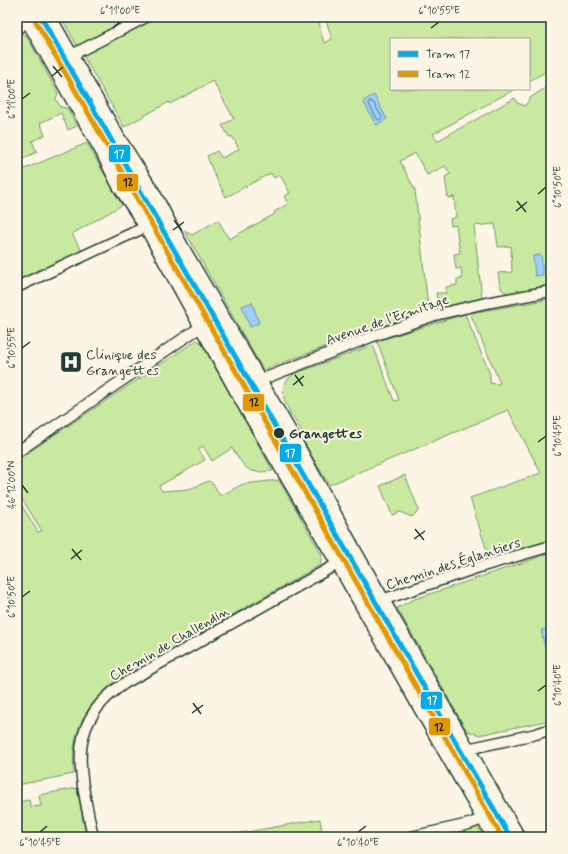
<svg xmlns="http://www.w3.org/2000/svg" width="568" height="854" font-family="Mynerve,sans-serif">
  <rect width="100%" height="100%" fill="#fcf5e5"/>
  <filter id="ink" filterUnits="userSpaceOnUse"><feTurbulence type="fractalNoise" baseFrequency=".025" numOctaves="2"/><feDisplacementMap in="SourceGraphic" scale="8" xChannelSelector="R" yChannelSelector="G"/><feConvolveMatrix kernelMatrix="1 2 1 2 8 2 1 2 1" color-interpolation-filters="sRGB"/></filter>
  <g filter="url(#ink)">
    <g fill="#c9e9a1" stroke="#74936a">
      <polygon points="61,17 138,17 78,47"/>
      <polygon points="152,17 318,17 322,37 325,43 332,39 325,17 551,17 551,69 529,81 529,39 391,39 391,89 515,89 433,134 437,141 515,98 517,103 525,106 530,98 551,84 551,285 508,293 503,291 500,286 498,273 512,272 511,246 498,247 495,224 474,226 482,299 441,308 438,305 436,293 446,293 446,287 457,285 457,279 462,279 461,268 456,269 454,254 460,253 456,225 451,226 450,219 456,217 454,197 448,198 445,177 450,174 445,166 427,175 415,153 400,161 415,190 428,306 426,313 368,331 263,370 184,230 192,235 218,220 229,239 275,214 274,212 288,204 284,196 290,193 280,175 274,178 271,173 226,197 213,172 207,156 217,151 222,158 239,149 232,136 229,137 222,125 234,119 213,81 170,104 169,102 124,127 81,52"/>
      <polygon points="23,33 26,35 58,93 56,99 60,107 67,108 77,126 68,130 61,113 40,123 45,135 32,141 37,152 17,161 17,34"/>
      <polygon points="87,143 122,205 72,234 82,251 17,281 17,172"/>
      <path d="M551,299v242l-61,20 -20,-63 71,-25 -33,-63 -179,75 -28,-48 3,-2c-10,-18 -35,-45 -10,-61l79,-29 21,56 5,-1 -22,-59 88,-27 25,60v9l7,1 3,-1 -30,-70z"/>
      <path d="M197,340l5,4 71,127c-28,3 -26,-1 -41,-23l-20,13 -9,-15 -4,3 6,11 -46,26 3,5 27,-2 20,-8 5,4 6,11 23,-12 36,-4 43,75 -2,10 -205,117c-31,23 -45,53 -41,92l-57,11v-287l21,34 4,-1 -25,-40v-31z"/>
      <polygon points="405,475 419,510 412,517 400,512 392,515 380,486"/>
      <polygon points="551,553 551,720 479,735 467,731 397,608 412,600"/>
      <polygon points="77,788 86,837 17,837 17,802 29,800 31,807 41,806 39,795"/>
      <polygon points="320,819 323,837 219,837"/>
      <polygon points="476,826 484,837 429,837"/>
    </g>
    <g fill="#9dcef9" stroke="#6b94aa">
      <polygon points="374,95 387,119 376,125 363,101"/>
      <polygon points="541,255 543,275 535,276 533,256"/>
      <polygon points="252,302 259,323 250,327 242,306"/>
      <polygon points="548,629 551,646 545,648 541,630"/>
    </g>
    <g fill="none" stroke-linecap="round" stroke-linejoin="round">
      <polygon stroke="#517783" stroke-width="1" points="370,101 373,102 382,117 380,120 377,119 369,104"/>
      <g stroke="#1f3d34" stroke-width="13">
        <g id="minor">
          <polyline points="17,28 37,17"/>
          <polyline points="54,64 146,17"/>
          <polyline points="17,287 139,230 164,216"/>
          <polyline points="239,392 268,377 373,336 435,315 486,303 551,291"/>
          <polyline points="17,452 196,330 221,317"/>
          <polyline points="366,609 382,600 476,568 551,546"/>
          <polyline points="450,758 467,749 536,734 551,729"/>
          <path d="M93,837c-12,-62 -31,-113 32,-154l230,-129"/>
          <polyline points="411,837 469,824 485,818"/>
        </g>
      </g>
      <g stroke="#1f3d34" stroke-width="18">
        <g id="secondary">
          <polyline points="27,17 102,149 120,185 147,226 245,404 339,563 495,837"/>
          <polyline points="48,17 117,138 151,191 180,246 287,429 355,554 517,837"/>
        </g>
      </g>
      <use href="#minor" stroke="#fcf5e5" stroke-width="10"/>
      <use href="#secondary" stroke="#fcf5e5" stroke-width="15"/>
      <g stroke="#fcf5e5" stroke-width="8">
        <polyline id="tram-1" points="41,17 510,837"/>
      </g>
      <g stroke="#fcf5e5" stroke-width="8">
        <polyline id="tram-2" points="35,20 502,837"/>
      </g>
      <use href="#tram-1" stroke="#00ace7" stroke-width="5"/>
      <use href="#tram-2" stroke="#e09905" stroke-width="5"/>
    </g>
  </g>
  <path fill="none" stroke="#1f3d34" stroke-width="1.5" d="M113,28l7,-6M431,28l8,-6M53,66l9,11M52,76l11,-9M22,99l8,-6M538,194l8,-7M517,201l9,11M516,211l11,-9M174,220l8,11M173,230l11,-8M22,348l8,-6M295,375l8,11M293,385l11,-9M538,442l8,-6M22,485l6,8M415,529l9,11M414,539l11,-8M72,549l9,11M71,559l11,-9M22,597l8,-6M538,691l8,-6M193,703l8,11M192,713l11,-8M40,832l7,-6M358,832l8,-6"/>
  <defs>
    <g id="hospital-square" transform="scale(1.15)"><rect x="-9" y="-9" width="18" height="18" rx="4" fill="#1f3d34" stroke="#fcf5e5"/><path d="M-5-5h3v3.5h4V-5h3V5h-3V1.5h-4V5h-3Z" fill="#fff"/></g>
  </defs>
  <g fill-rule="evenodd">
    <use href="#hospital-square" x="71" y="362"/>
  </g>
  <circle fill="#1f3d34" stroke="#fcf5e5" stroke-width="1.5" cx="279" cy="433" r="6"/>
  <g text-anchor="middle" stroke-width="4" stroke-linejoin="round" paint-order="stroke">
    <g font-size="14" fill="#1f3d34" stroke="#fcf5e5">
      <text transform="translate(387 319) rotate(-19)" y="5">Avenue de l'Ermitage</text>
      <text transform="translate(453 563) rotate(-18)" y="5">Chemin des Églantiers</text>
      <text transform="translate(169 643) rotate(-30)" y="5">Chemin de Challendin</text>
    </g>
    <g font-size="14" fill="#1f3d34" stroke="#fcf5e5" text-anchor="start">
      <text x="86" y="359">Clinique des<tspan x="86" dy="16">Grangettes</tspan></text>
    </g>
    <g font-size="14" font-weight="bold" fill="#1f3d34" stroke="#fcf5e5" text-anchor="start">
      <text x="289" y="438">Grangettes</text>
    </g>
  </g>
  <g stroke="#fcf5e5" stroke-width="1.5">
    <rect x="108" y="144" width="23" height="19" rx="4" fill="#00ace7"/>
    <rect x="116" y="173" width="23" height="19" rx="4" fill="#e09905"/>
    <rect x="242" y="393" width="23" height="19" rx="4" fill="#e09905"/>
    <rect x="279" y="443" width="23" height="20" rx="4" fill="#00ace7"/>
    <rect x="420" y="691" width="23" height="19" rx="4" fill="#00ace7"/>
    <rect x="428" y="717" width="23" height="19" rx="4" fill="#e09905"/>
  </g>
  <g font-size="11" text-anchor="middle" font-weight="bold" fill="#fff">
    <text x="119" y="158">17</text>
    <text x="290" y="457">17</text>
    <text x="432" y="704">17</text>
  </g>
  <g font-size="11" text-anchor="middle" font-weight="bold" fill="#111">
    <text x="128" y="186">12</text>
    <text x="254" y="406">12</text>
    <text x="439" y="731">12</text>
  </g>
  <rect width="568" height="854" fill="none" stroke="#fcf5e5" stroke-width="44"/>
  <rect x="390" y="38" width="140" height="52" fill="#fcf5e5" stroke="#a4ab9e"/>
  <rect x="398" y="51" width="20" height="6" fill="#00ace7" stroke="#a4ab9e"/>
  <text x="426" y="58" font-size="12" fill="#1f3d34">Tram 17</text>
  <rect x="398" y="71" width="20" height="6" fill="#e09905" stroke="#a4ab9e"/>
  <text x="426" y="78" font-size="12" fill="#1f3d34">Tram 12</text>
  <rect x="22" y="22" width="524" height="810" fill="none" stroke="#1f3d34" stroke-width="1.5"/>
  <g font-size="10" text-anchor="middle" fill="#1f3d34">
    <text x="120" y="14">6°11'00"E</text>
    <text x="439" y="14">6°10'55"E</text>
    <text transform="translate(11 99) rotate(-90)" y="4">6°11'00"E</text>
    <text transform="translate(557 187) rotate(-90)" y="4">6°10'50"E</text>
    <text transform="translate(11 348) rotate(-90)" y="4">6°10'55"E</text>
    <text transform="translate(557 436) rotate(-90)" y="4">6°10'45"E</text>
    <text transform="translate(11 485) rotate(-90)" y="4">46°12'00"N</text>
    <text transform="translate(11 597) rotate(-90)" y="4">6°10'50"E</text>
    <text transform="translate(557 685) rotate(-90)" y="4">6°10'40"E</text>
    <text x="40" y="846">6°10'45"E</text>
    <text x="358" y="846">6°10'40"E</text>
  </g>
</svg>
